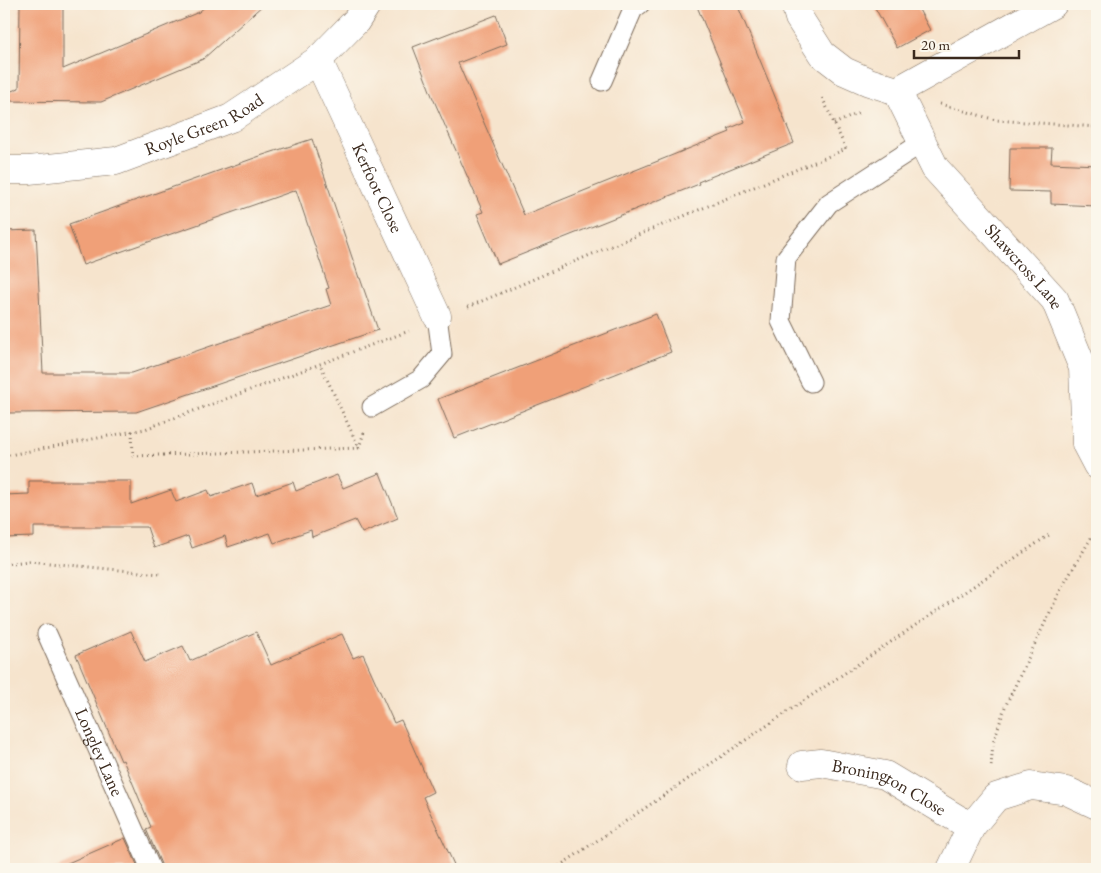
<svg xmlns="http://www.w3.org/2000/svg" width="1101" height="873" font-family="'EB Garamond',serif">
  <rect width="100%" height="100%" fill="#fbf7ec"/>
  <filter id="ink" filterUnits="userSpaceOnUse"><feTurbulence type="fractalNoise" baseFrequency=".02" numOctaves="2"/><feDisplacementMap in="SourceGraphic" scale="10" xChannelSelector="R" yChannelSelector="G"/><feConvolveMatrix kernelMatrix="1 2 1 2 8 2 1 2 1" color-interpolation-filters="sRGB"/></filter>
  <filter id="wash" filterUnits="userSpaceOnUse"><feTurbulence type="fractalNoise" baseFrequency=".0096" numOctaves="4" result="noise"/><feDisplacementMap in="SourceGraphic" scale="20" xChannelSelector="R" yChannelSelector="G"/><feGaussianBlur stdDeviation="1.12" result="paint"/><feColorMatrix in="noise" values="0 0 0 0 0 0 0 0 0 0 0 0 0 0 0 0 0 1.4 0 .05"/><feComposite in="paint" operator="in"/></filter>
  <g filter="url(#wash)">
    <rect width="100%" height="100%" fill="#f6e4cd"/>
    <g id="blocks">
      <g fill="#f0a078">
        <polygon points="20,4 63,4 63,69 199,12 208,4 264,4 203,59 101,102 4,101 4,94 19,88"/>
        <polygon points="696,4 737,4 794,143 698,182 699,184 498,264 477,214 483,212 432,96 413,47 496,15 507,44 458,63 524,215 730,132 728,129 745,122"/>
        <polygon points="873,4 916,4 930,30 897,48"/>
        <polygon points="312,139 359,278 360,278 378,330 136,412 4,413 4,231 36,230 43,373 132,373 331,305 326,289 329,288 296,190 83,265 69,224 263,155"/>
        <polygon points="1010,148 1052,148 1051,163 1097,165 1097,206 1051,204 1051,192 1009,191"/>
        <polygon points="656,314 671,352 454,438 438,399"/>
        <polygon points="380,473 398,518 362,533 355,520 312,537 311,530 274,543 270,533 228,547 225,536 192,548 188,536 154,548 147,527 34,527 34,537 4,538 4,495 29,494 29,481 131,481 131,504 171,490 176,502 208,490 211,497 252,483 256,495 293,482 296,491 337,475 343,488"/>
        <polygon points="131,631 145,662 183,646 190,661 256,632 271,665 342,634 353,658 363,654 394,723 401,720 433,792 423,797 456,869 162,869 161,864 146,829 151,827 123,760 121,761 76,655"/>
        <polygon points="125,838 139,869 54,869"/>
      </g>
    </g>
  </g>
  <g filter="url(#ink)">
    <use href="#blocks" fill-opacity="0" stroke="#7c6b5b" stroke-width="1"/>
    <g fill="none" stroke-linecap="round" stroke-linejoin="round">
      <g stroke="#7c6b5b" stroke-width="21">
        <g id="lane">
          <polyline points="602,81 633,9 640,4"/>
          <polyline points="811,382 781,321 786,258 829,203 923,142"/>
          <polyline points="372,407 421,379 442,354 437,316"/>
          <path id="s1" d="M47,634l104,235"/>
        </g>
      </g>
      <g stroke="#7c6b5b" stroke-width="29">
        <g id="street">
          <polyline points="795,4 799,18 822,54 844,71 869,82 897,91 1053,4"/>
          <path id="s2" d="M318,60l119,256"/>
          <path id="s3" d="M897,91l38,77 120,132 28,68 3,76 11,21"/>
          <path id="s4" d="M802,765l19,-2 64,12 86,52"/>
          <polyline points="951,869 971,827 996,797 1031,786 1067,791 1097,805"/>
        </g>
      </g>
      <g stroke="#7c6b5b" stroke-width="29">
        <g id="secondary">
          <path id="s5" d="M4,170h25l87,-9 115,-43 87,-58 38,-39 11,-17"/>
        </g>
      </g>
      <g stroke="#7c6b5b" stroke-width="3" stroke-dasharray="1 4" stroke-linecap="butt">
        <polyline points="940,104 996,120 1097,127"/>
        <polyline points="834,124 859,113"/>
        <polyline points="468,307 609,247 846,149 821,95"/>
        <polyline points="132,431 133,456 359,448 320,364"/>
        <polyline points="359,448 364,432"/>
        <polyline points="4,456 145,429 409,331"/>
        <polyline points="4,564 29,561 160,574"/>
        <polyline points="991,766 993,743 1005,707 1061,589 1097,528"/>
        <polyline points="555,869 1049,535"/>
      </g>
      <use href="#lane" stroke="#fff" stroke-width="19"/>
      <use href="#street" stroke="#fff" stroke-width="28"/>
      <use href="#secondary" stroke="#fff" stroke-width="28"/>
    </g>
  </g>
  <g text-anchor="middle" stroke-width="4" stroke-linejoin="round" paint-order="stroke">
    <g font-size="18" fill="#3b2a1e" stroke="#fbf7ec">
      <text dy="6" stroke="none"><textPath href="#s5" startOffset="208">Royle Green Road</textPath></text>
      <text dy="6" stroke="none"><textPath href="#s2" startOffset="141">Kerfoot Close</textPath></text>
      <text dy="6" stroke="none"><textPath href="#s3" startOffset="219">Shawcross Lane</textPath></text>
      <text dy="6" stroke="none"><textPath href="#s1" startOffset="129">Longley Lane</textPath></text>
      <text dy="6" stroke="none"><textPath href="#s4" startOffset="92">Bronington Close</textPath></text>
    </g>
  </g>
  <rect width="1101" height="873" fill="none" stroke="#fbf7ec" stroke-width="20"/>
  <path d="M914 50v8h105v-8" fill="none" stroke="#3b2a1e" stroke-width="2.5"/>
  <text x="921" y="50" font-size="15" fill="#3b2a1e" stroke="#fbf7ec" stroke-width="4" paint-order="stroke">20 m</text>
</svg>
